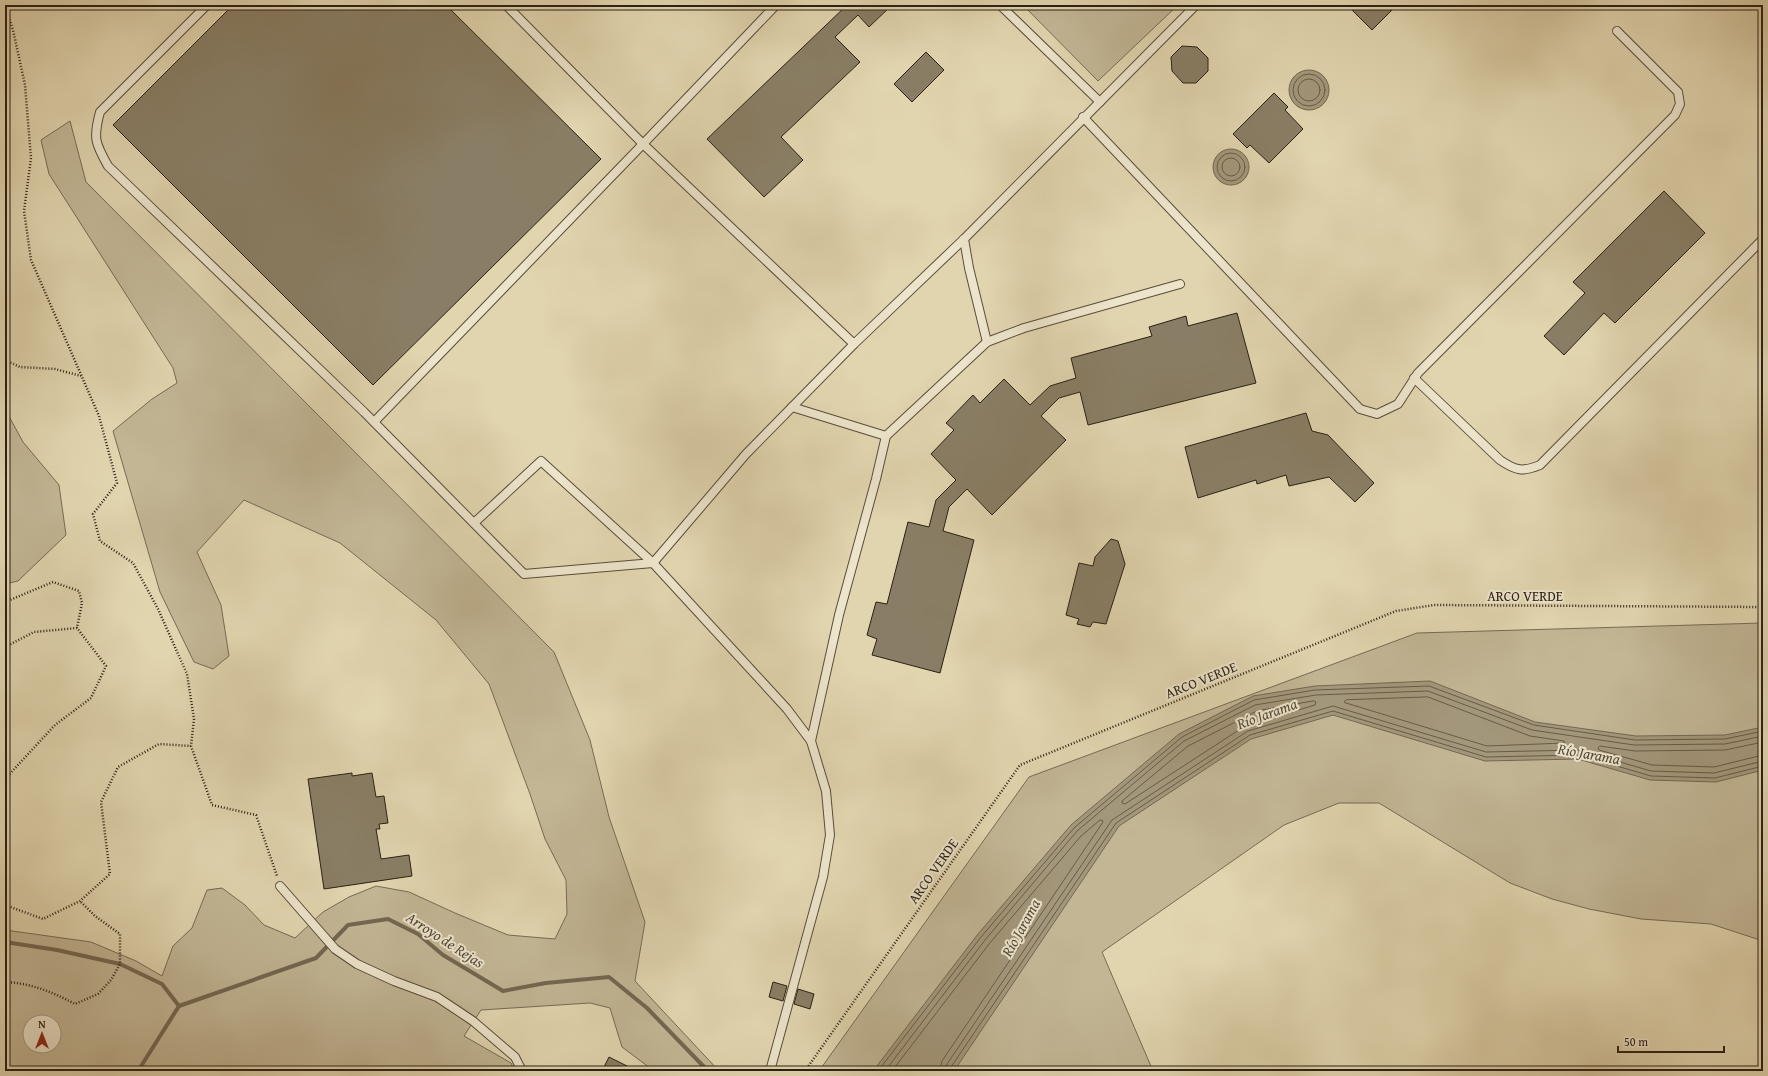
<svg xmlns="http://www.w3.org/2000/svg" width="1768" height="1076" font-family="'Gentium Book Plus',serif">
  <rect width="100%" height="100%" fill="#e1d5af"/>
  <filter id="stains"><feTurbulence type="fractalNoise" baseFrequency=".005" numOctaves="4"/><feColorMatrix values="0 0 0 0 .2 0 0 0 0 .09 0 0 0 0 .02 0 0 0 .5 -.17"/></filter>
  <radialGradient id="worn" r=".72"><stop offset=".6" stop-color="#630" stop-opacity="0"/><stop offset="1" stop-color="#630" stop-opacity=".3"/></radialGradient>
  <g fill="#c2b695" stroke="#766b55" fill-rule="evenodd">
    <polygon points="1023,5 1178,5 1098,81"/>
    <path d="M70,121l16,61 468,470 36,88 19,77 36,105 -10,59 84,90h-65l-32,-24 -12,-39 -20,-5 -109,7 -17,26 47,27 4,8h-510v-141l86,12 45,19 26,15 11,-30 19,-18 15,-38 15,-2 23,17 19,20 31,13 28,-26 26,-15 27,-11 33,6 46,21 53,22 47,4 12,-25 -1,-34 -21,-41 -15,-45 -41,-110 -53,-64 -96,-77 -96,-43 -47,52 24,53 8,51 -16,13 -19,-7 -34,-70 -47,-161 39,-32 25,-16 -4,-15 -124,-194 -8,-34zM30,1022h24v24h-24z"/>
    <polygon points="5,409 23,442 59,485 66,535 18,581 5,584"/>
    <polygon points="1763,623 1763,941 1711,924 1641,919 1589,909 1552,899 1510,883 1379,803 1339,803 1284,825 1102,952 1153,1071 819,1071 1029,777 1417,633"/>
  </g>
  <g fill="#a3977b" stroke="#736752">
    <circle cx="1309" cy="90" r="20"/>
    <circle cx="1231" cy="167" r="18"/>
    <polygon points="1430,681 1535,722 1636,736 1725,735 1763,727 1763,770 1716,782 1650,780 1578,759 1485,761 1333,715 1251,739 1119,826 954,1071 873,1071 978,934 1071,825 1179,734 1253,696 1315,686"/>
  </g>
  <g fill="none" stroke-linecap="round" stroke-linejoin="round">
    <g stroke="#665c48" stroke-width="1">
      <circle cx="1309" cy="90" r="16"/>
      <circle cx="1309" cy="90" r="11"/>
      <circle cx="1231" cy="167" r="14"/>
      <circle cx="1231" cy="167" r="9"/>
      <polygon points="1428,697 1530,736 1564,741 1565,743 1487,746 1346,703 1344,702 1346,700"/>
      <polygon points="1314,701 1316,702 1315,705 1245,726 1125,804 1122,803 1122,801 1188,746 1257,711"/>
      <polyline points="1763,742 1725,750 1635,751 1600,746 1598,748 1599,750 1652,765 1714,767 1763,755"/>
      <polyline points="878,1071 981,937 1074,828 1182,737 1254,700 1315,690 1429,686 1534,725 1635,740 1725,739 1763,731"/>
      <polyline points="885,1071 985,940 1077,831 1184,741 1255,705 1316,695 1428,691 1532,730 1634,745 1725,744 1763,736"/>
      <polyline points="892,1071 989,944 1081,836 1100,820 1102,820 1103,822 942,1061 940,1071"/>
      <polyline points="946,1071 947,1064 1112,820 1248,731 1333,706 1486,752 1579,750 1651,771 1714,773 1763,761"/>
      <polyline points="951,1071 951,1067 1116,823 1250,735 1333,711 1486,757 1579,755 1651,776 1715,778 1763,766"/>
    </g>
    <g stroke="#736752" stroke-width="4">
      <polyline points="5,942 57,950 120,964 162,984 179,1006"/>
      <polyline points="138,1071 179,1006 316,958 348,925 388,919 418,934 443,955 503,991 546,983 609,977 647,1008 708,1071"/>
    </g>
  </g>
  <g fill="#897e65" stroke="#2a2015">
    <polygon points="233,5 446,5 601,159 373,385 113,125"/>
    <polygon points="847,5 892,5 869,27 858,15 835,37 860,62 781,137 803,160 764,197 707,139"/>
    <polygon points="1347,5 1397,5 1372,30"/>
    <polygon points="1182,46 1197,47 1208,58 1208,71 1196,83 1183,83 1172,71 1171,57"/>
    <polygon points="926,52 944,70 912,102 894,84"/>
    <polygon points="1274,93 1288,107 1285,110 1303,129 1269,163 1250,145 1247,148 1233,134"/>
    <polygon points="1664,191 1705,233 1615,323 1604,313 1564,355 1544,336 1585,293 1573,282"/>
    <polygon points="1237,313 1256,383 1088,425 1080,392 1059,398 1041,416 1066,440 992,515 967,489 949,507 943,531 974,540 940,673 872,655 877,639 867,635 876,602 887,604 908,522 929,527 936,500 956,480 931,454 954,430 946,423 973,395 980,403 1004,379 1030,405 1050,386 1076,378 1071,358 1152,336 1149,327 1186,316 1188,326"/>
    <polygon points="1306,413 1312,431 1328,435 1374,483 1355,502 1329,477 1289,486 1286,475 1257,484 1256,480 1198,498 1185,447"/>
    <polygon points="1111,539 1118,541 1125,564 1106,624 1093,622 1090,627 1077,624 1079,619 1066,615 1079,563 1093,566 1095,557"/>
    <polygon points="352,773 352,776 372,773 376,797 384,796 388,823 379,824 380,829 376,829 381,859 409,855 412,876 324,889 308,779"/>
    <polygon points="773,982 787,986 783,1001 769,997"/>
    <polygon points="798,989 814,994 810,1009 794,1004"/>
    <polygon points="609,1057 637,1071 602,1071"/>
  </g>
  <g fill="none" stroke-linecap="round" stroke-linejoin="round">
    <g stroke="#584d3c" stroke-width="10">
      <g id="service">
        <path d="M207,5l-107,107c-7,26 -5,31 8,54l256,246 160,162 129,-11 93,-109 108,-110 110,-105 232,-234"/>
        <polyline points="506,5 643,144 854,344"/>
        <polyline points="1000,5 1100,102"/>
        <polyline points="1083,117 1360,409 1377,414 1398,404 1418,373 1675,115 1680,104 1678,92 1617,31"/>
        <polyline points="964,239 969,268 987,342"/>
        <path d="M1414,378l86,82c16,11 23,12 40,5l223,-226"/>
        <polyline points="792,407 886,436"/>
        <polyline points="374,422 643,144 776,5"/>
        <polyline points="474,523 541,461 653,563 787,709 811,741 826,791 830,835 823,877 770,1071"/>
        <polyline points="811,741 839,615 876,479 886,436 987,342 1024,328 1180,284"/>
        <polyline points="280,886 335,949 357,964 394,981 437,997 473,1021 515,1057 522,1071"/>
      </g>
    </g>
    <g stroke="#2a2015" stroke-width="2.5" stroke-dasharray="1 2" stroke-linecap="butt">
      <polyline points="5,5 13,30 25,85 31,158 24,211 31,260 99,416 117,483 93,514 100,541 133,563 158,609 187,674 194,719 191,746 212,805 256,815 277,876"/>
      <polyline points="5,360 20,367 55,369 81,376"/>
      <polyline points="5,602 53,582 79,591 82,603 77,628"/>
      <polyline points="5,647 34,632 77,628 106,666 91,698 55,725 5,779"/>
      <polyline points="5,905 43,919 80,901 110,874 101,802 118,767 159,744 191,746"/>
      <path d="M5,982c25,1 48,10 70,22l23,-10 13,-14 9,-16v-30l-25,-18 -15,-15"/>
      <polyline points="805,1071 1020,765 1396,611 1434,605 1763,607"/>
    </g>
    <use href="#service" stroke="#ece4cb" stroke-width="8"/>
  </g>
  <g text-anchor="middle" stroke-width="4" stroke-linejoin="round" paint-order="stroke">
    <g font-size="14" fill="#2a2015" stroke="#ece4cb">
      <text x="1525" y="601">ARCO VERDE</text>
      <text transform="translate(1201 680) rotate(-22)" y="5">ARCO VERDE</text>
      <text transform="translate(933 871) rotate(-55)" y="5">ARCO VERDE</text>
    </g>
    <g font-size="15" font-style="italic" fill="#544a39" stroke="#ece4cb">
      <text transform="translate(1267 714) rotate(-20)" y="5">Río Jarama</text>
      <text transform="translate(1589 754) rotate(10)" y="5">Río Jarama</text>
      <text transform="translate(1021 928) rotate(-61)" y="5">Río Jarama</text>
      <text transform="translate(445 940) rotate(33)" y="5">Arroyo de Rejas</text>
    </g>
  </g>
  <rect width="1768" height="1076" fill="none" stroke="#e1d5af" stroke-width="20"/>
  <rect x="6" y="6" width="1756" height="1064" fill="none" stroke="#2a2015" stroke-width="2"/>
  <rect x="10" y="10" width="1748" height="1056" fill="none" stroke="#2a2015"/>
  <g transform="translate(42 1034)"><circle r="19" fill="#ece4cb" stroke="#9e9682"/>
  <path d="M0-3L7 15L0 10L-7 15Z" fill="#8f2418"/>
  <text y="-6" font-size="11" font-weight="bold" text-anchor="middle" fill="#2a2015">N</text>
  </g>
  <path d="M1618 1046v6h106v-6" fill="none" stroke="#2a2015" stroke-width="2"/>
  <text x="1624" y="1046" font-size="12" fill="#2a2015" stroke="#ece4cb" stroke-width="3" paint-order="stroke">50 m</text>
  <rect width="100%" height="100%" filter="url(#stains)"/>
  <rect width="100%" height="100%" fill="url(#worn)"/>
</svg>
